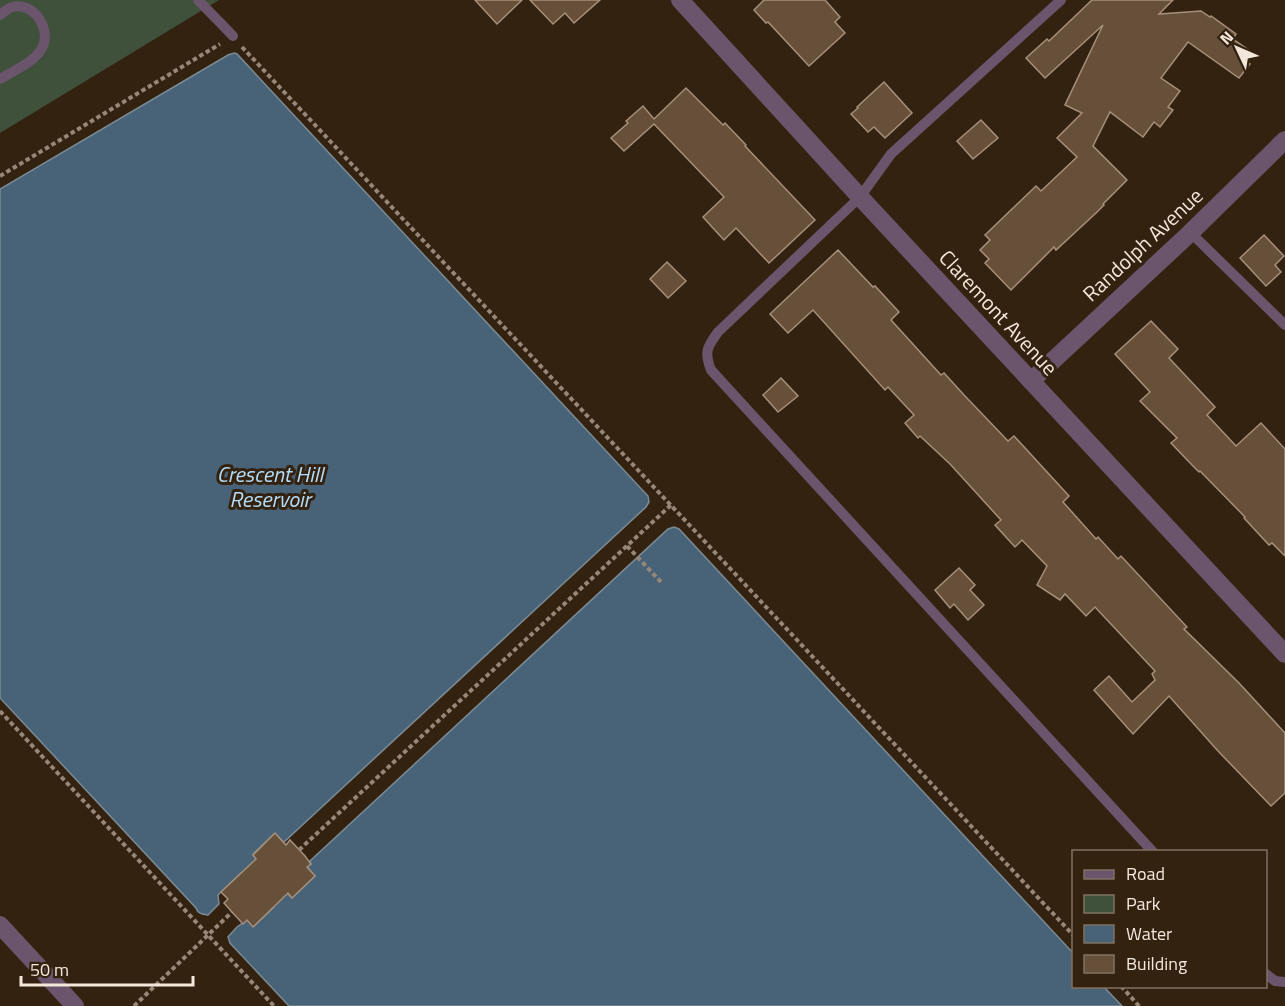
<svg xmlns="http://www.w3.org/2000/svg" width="1285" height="1006" font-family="'Titillium Web',sans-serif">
  <rect width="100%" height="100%" fill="#342210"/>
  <polygon fill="#3f503b" points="0,0 219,0 0,133"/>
  <g fill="#486377" stroke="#7b8b95" stroke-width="1.5">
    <path d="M234,53l3,1 411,442 1,6 -3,5 -362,335 -10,-8 -21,20 6,8 -18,11 -23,22 1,9 -11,11c-6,-1 -10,-1 -12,-7l-196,-210v-509l228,-134z"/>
    <polygon points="674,527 679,529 1073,953 1074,986 1104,987 1122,1006 289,1006 230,943 228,937 237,927 247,920 254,926 273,908 285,891 292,898 315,876 307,867 311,864 310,861 668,529"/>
  </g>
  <g fill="#66503a" stroke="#a6907b" stroke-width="1.5">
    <polygon points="475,0 522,0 497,24"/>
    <polygon points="530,0 600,0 574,23 565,13 553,24"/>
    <polygon points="764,0 825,0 840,17 835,22 845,33 809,66 768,22 766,23 754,10"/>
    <polygon points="1092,0 1173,0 1159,14 1201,11 1210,17 1211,16 1236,34 1233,39 1253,53 1247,62 1250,64 1239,78 1188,42 1161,78 1180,91 1168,107 1173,110 1160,127 1154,122 1143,137 1110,112 1093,146 1127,180 1103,204 1104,205 1096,213 1056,250 1054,247 1011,290 985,263 989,259 980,250 990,240 985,235 1036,186 1041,191 1077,157 1057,138 1082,113 1065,105 1103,25 1045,78 1026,58 1047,39 1049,41"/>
    <polygon points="884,82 912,113 885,138 874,127 868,132 851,114 858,108 857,107"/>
    <polygon points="686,88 723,125 725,123 746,145 745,146 815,220 769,263 736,228 724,240 712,227 703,217 724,197 654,124 624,151 611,138 628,123 626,121 643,106 654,119"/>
    <polygon points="981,120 998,138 973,159 957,141"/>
    <polygon points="1264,235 1284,256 1275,265 1281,272 1266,286 1240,258"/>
    <polygon points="838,250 873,287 875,286 899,312 891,320 941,375 944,373 964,395 1008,441 1014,436 1069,496 1063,502 1096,539 1098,537 1118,559 1121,556 1187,627 1184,629 1239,683 1285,733 1285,793 1271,806 1218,751 1169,696 1133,734 1094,690 1109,676 1132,702 1155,680 1152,674 1155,671 1095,607 1086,616 1065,594 1060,600 1037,585 1047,566 1022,540 1015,547 995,525 1001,520 950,464 920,436 918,438 905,423 914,415 888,387 885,390 813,310 788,333 770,314"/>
    <polygon points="667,262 686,281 668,298 650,279"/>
    <polygon points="1151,321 1178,349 1169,358 1215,407 1207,415 1236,446 1261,423 1285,449 1285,556 1272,543 1269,545 1244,518 1245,517 1200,471 1199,472 1192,465 1171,443 1177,438 1140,401 1150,392 1115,354"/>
    <polygon points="781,378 798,396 778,412 763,395"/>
    <polygon points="959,568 975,585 970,590 984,605 968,620 954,604 950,608 935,590"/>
    <polygon points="275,833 286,845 290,840 305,856 311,864 307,867 315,876 292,898 288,893 253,927 247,920 243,924 232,912 224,903 228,899 221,892 256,859 253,855"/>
  </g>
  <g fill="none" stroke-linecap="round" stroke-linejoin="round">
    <g stroke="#968778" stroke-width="4" stroke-dasharray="4.5 3" stroke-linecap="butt">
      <polyline points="242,47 1074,936"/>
      <polyline points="0,176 220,44"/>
      <polyline points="627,546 661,582"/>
      <polyline points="0,711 274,1006"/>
      <polyline points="299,850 671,505"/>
      <polyline points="1121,986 1139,1006"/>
      <polyline points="134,1006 232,912"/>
    </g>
    <g stroke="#6a556d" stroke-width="10">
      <polyline points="198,0 233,36"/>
      <path d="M1061,0l-170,154 -31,43 -142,135c-11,15 -14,20 -7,38l442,482"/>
      <path d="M0,15c4,-3 8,-7 12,-8 22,-6 40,23 30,41 -8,15 -28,22 -42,31"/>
      <polyline points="1191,233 1285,325"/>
      <polyline points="1266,974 1275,981 1285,982"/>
    </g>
    <g stroke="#6a556d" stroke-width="18">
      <polyline points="680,0 860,197 1285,654"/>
      <polyline points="1031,381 1189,234 1285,140"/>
      <polyline points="0,925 75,1006"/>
    </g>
  </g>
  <g text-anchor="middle" stroke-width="6" stroke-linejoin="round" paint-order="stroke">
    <g font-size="21" fill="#f3e7dc" stroke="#342210">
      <text transform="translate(1143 245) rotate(-43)" y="7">Randolph Avenue</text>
      <text transform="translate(998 313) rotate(47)" y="7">Claremont Avenue</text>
    </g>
    <g font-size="22" font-style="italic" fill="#b2ddfa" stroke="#342210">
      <text x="270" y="482">Crescent Hill<tspan x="270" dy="25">Reservoir</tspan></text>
    </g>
  </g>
  <rect x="1072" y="850" width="195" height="138" fill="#342210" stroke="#807162" stroke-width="1.5"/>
  <rect x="1084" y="870" width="30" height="9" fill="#6a556d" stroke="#807162" stroke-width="1.5"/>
  <text x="1126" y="880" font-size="18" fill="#f3e7dc">Road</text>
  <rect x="1084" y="895" width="30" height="18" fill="#3f503b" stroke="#807162" stroke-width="1.5"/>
  <text x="1126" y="910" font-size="18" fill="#f3e7dc">Park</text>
  <rect x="1084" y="925" width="30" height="18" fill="#486377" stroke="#807162" stroke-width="1.5"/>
  <text x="1126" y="940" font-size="18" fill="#f3e7dc">Water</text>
  <rect x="1084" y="955" width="30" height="18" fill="#66503a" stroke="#807162" stroke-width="1.5"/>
  <text x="1126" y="970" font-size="18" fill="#f3e7dc">Building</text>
  <g transform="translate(1237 48) rotate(314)" stroke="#342210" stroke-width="4.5" paint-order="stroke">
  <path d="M0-4.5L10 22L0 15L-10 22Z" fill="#f3e7dc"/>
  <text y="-9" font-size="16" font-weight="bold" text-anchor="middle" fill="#f3e7dc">N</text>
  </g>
  <path d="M21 976v9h172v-9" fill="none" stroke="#f3e7dc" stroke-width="3"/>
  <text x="30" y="976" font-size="18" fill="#f3e7dc" stroke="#342210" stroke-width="4.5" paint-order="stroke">50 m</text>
</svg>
